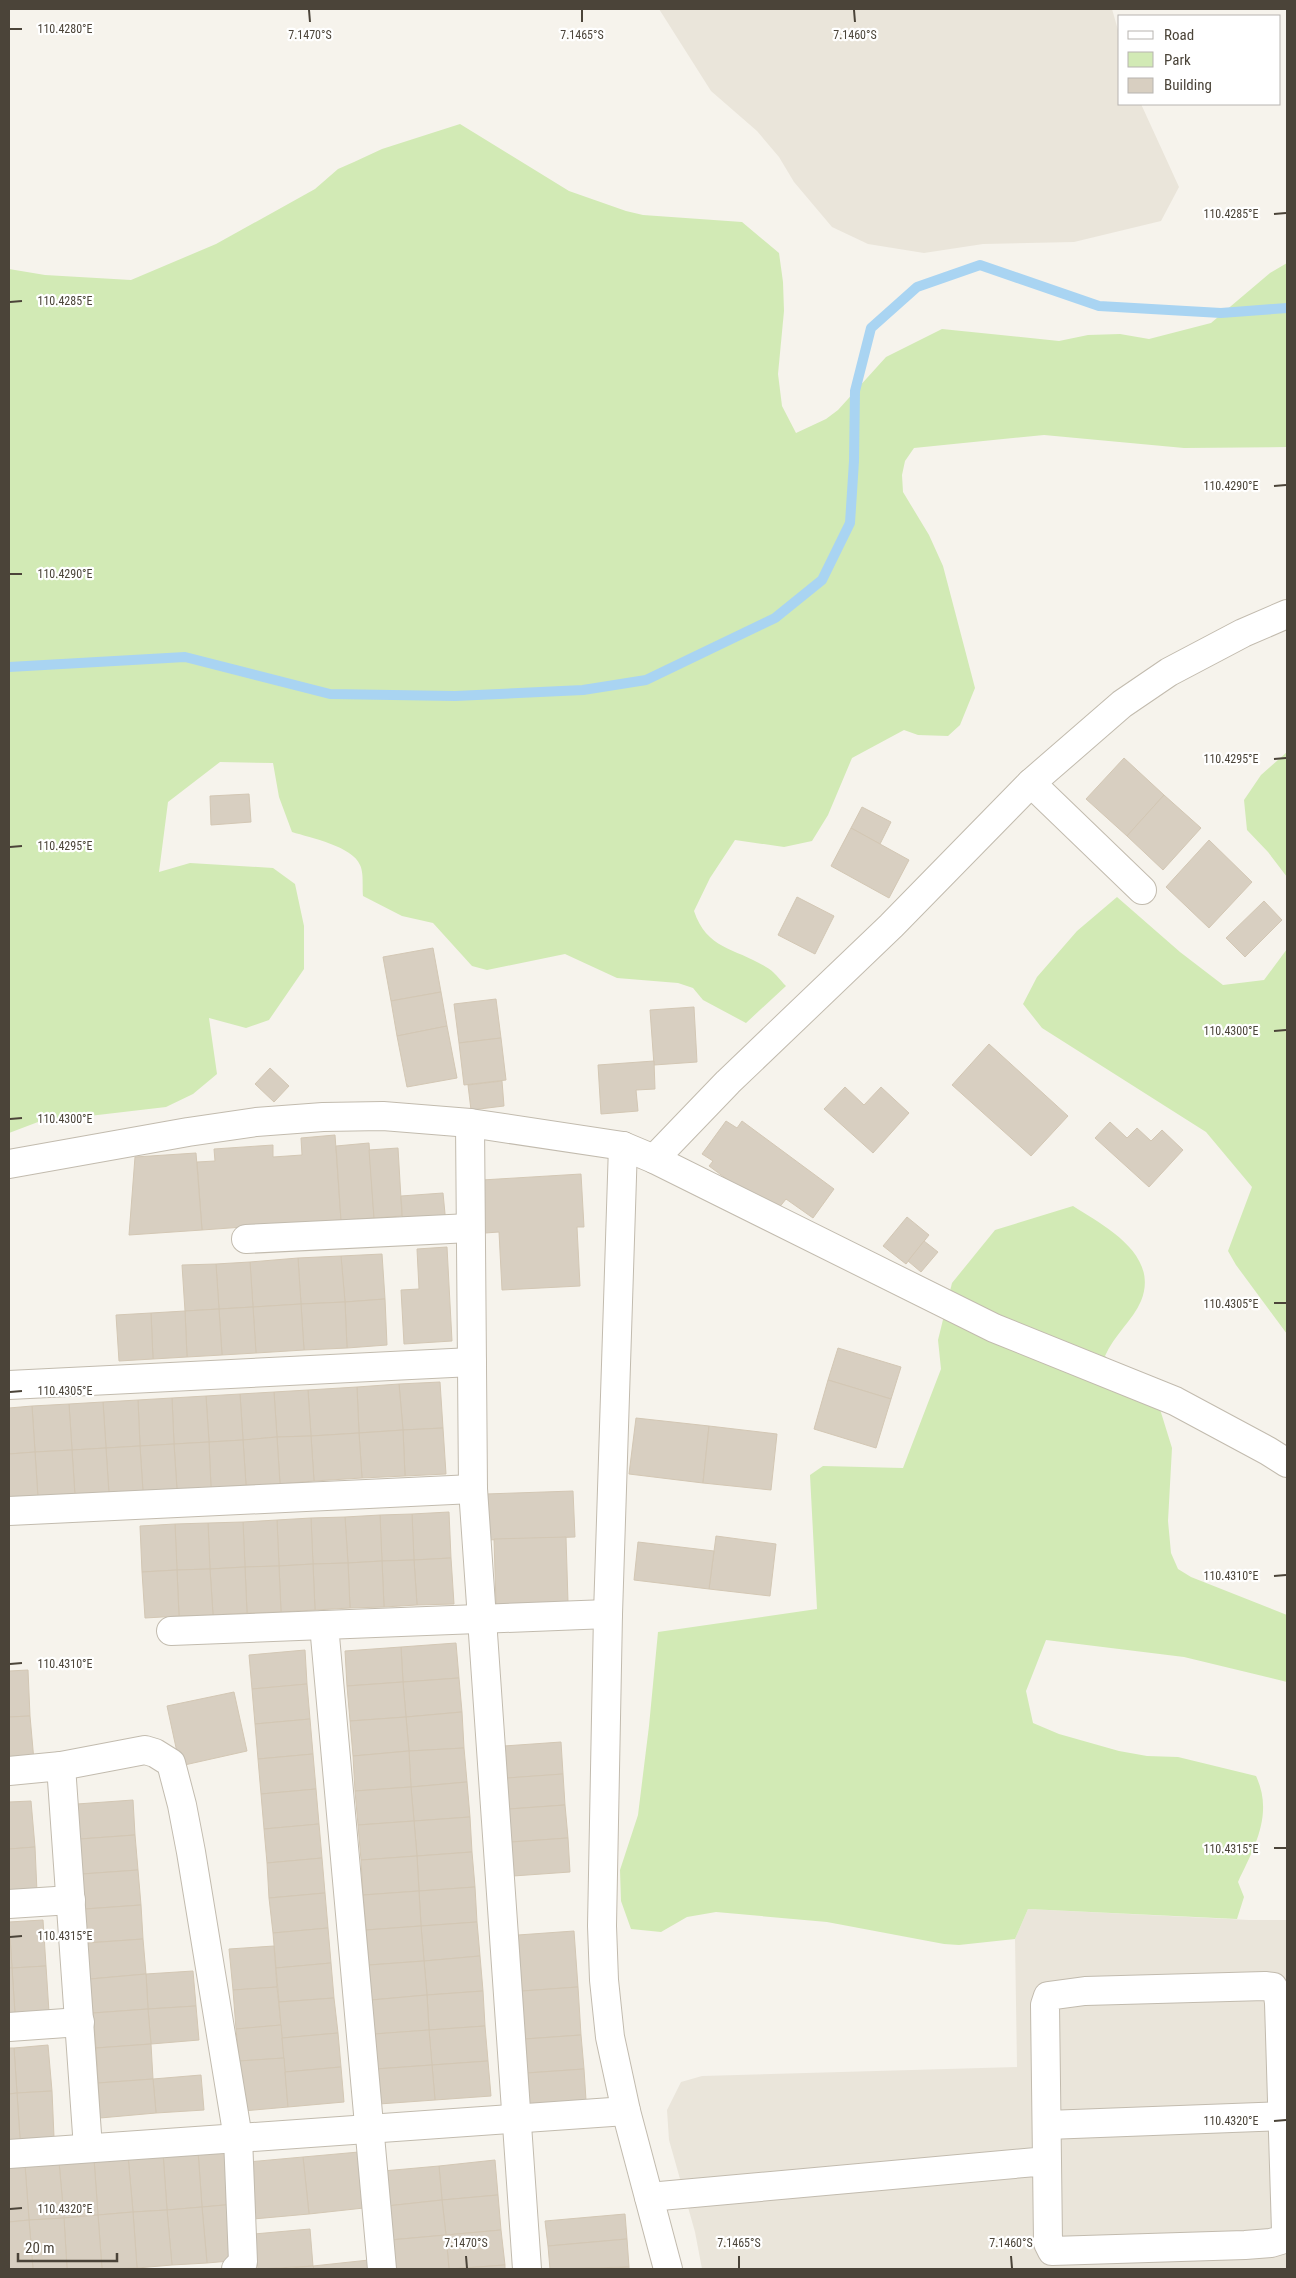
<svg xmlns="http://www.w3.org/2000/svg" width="1296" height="2278" font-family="'Roboto Condensed',sans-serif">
  <rect width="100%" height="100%" fill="#f6f3ec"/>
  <g fill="#eae5da">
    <polygon points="659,9 1112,9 1120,37 1120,104 1141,104 1179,187 1161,221 1074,242 983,244 924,253 868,244 832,227 794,182 779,157 757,131 711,91"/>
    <polygon points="1028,1909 1249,1920 1287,1920 1287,2269 702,2269 695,2232 669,2140 667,2110 681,2082 702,2076 1017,2067 1015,1939"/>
  </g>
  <g fill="#d2eab5">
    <path d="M460,124l109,67 57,20 17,4 99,7 37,31 4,29 1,29 -6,63 4,32 14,27 30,-14 12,-9 48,-53 56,-28 117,12 29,-6 32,-1 29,5 62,-16 59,-50 17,-10v184l-103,1 -140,-13 -130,13 -9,13 -3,14 1,17 26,43 14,31 32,122 -15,37 -12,11 -30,-1 -14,-5 -52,28 -24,57 -16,26 -28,6 -49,-7 -25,38 -16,33c13,39 42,37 72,56 8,4 14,13 20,19l-40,37 -43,-23 -10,-12 -15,-5 -61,-5 -52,-24 -78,16 -15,-4 -39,-43 -31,-7 -39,-20c-1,-9 1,-23 -3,-31 -8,-19 -49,-27 -68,-33l-13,-35 -6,-34 -53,-1 -52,40 -9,70 31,-9 83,5 22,16 9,42v43l-35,51 -23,8 -37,-10 8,56 -24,20 -27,13 -128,15 -29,11v-864l36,6 86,5 85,-36 99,-55 23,-20 16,-7 28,-13z"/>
    <polygon points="1287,752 1287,877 1268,852 1247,830 1244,800 1261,775"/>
    <polygon points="1117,897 1180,952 1223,985 1264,980 1287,949 1287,1334 1236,1265 1228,1251 1252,1187 1206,1132 1042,1028 1023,1004 1037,977 1077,931"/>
    <path d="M1073,1206c31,20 87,48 68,95 -8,19 -27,34 -36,55l54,50 13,42 -4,73 3,32 7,16 13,8 96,38v67l-103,-25 -138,-17 -20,51 7,32 26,11 60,17 28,5 31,1 78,19c18,38 -2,72 -18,106l6,15 -7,22 -209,-10 -13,30 -56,6 -15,-1 -117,-22 -111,-10 -29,5 -26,15 -30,-3 -10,-28 -1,-31 18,-55 11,-89 9,-94 159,-23 -7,-134 13,-9 80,2 38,-99 -3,-29 14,-57 43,-53z"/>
  </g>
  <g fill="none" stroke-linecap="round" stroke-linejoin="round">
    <polyline stroke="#a9d4f2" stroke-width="10" points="9,667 185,657 330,694 455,696 583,690 646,680 775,618 822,580 850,523 854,461 855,391 871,328 917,287 980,265 1099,306 1221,313 1287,308"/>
  </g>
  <g fill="#d8cfc1" stroke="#d3c7b4">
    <polygon points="1124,758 1164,795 1127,836 1086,799"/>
    <polygon points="249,794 251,822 211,825 210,796"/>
    <polygon points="1164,795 1201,828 1163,870 1127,836"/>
    <polygon points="862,807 891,822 880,844 851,828"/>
    <polygon points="851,828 909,860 889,898 831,866"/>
    <polygon points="1209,840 1252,882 1209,928 1166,887"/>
    <polygon points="797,897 834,916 815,954 778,935"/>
    <polygon points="1264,901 1282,920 1245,957 1226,938"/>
    <polygon points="433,948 441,992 391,1001 383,957"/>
    <polygon points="441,992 447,1026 397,1036 391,1001"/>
    <polygon points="496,999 501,1038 459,1043 454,1004"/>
    <polygon points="694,1007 697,1062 654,1065 650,1010"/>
    <polygon points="447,1026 457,1078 407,1087 397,1036"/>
    <polygon points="501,1038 506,1080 464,1085 459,1043"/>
    <polygon points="989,1044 1068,1116 1031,1156 952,1085"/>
    <polygon points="654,1061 655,1089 636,1090 638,1111 601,1114 598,1065"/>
    <polygon points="270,1068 289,1086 274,1102 255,1084"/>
    <polygon points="502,1081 504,1106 471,1110 468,1085"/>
    <polygon points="845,1087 864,1105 881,1087 909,1113 873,1153 824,1109"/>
    <polygon points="726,1121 737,1128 742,1121 834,1189 813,1218 786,1199 774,1214 709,1166 713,1161 702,1154"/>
    <polygon points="1110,1122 1127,1138 1137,1128 1151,1141 1162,1130 1183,1150 1149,1187 1095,1138"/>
    <polygon points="335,1135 341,1220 202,1230 197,1162 215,1161 214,1149 273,1145 273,1157 302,1155 301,1138"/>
    <polygon points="369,1143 374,1218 341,1220 336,1146"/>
    <polygon points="398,1148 402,1216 374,1218 369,1150"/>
    <polygon points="196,1153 202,1230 129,1235 135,1157"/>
    <polygon points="581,1174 584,1227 577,1227 580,1286 502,1290 499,1232 485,1233 482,1180"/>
    <polygon points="443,1193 446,1224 403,1227 401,1196"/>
    <polygon points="907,1217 929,1235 906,1264 883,1246"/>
    <polygon points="924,1241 938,1252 921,1272 908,1261"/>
    <polygon points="447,1247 452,1341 404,1344 401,1290 419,1289 417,1249"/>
    <polygon points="382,1254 385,1299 345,1302 341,1256"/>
    <polygon points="341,1256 345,1302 301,1304 298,1258"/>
    <polygon points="298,1258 301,1304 253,1307 250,1262"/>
    <polygon points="250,1262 253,1307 219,1309 216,1264"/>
    <polygon points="216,1264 219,1309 185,1311 182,1265"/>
    <polygon points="385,1299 387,1345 347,1348 345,1302"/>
    <polygon points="345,1302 347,1348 304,1350 301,1304"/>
    <polygon points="301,1304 304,1350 256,1353 253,1307"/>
    <polygon points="253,1307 256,1353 222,1355 219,1309"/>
    <polygon points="219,1309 222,1355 187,1357 185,1311"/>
    <polygon points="185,1311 187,1357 153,1359 151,1313"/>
    <polygon points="151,1313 153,1359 119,1361 116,1315"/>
    <polygon points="838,1348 901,1367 891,1399 828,1380"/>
    <polygon points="828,1380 891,1399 876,1448 814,1429"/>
    <polygon points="440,1382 443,1428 403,1430 399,1384"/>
    <polygon points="399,1384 403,1430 359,1433 357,1387"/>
    <polygon points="357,1387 359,1433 311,1436 308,1390"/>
    <polygon points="308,1390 311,1436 277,1437 274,1392"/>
    <polygon points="274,1392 277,1437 243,1440 240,1394"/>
    <polygon points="240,1394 243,1440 209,1442 206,1396"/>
    <polygon points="206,1396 209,1442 174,1444 172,1398"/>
    <polygon points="172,1398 174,1444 140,1446 138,1400"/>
    <polygon points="138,1400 140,1446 106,1448 103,1402"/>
    <polygon points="103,1402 106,1448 72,1450 69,1404"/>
    <polygon points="69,1404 72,1450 35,1452 32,1406"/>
    <polygon points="32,1406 35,1452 9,1454 9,1408"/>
    <polygon points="636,1418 709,1426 703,1483 629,1474"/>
    <polygon points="709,1426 777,1434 771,1490 703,1483"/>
    <polygon points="443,1428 446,1474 405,1476 403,1430"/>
    <polygon points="403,1430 405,1476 362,1478 359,1433"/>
    <polygon points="359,1433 362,1478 314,1481 311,1436"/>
    <polygon points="311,1436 314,1481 280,1484 277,1437"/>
    <polygon points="277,1437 280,1484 246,1485 243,1440"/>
    <polygon points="243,1440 246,1485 211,1488 209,1442"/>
    <polygon points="209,1442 211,1488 177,1490 174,1444"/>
    <polygon points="174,1444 177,1490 143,1492 140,1446"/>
    <polygon points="140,1446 143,1492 109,1494 106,1448"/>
    <polygon points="106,1448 109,1494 75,1496 72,1450"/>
    <polygon points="72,1450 75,1496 38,1498 35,1452"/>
    <polygon points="35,1452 38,1498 9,1500 9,1454"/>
    <polygon points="573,1491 575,1537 487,1540 486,1494"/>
    <polygon points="449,1512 451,1558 414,1560 412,1514"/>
    <polygon points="412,1514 414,1560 382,1561 380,1515"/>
    <polygon points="380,1515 382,1561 348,1563 345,1517"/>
    <polygon points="345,1517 348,1563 313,1564 311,1518"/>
    <polygon points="311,1518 313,1564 279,1566 277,1520"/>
    <polygon points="277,1520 279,1566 245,1567 243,1522"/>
    <polygon points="243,1522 245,1567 210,1569 208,1523"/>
    <polygon points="208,1523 210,1569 177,1570 175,1524"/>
    <polygon points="175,1524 177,1570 142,1572 140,1526"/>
    <polygon points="716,1536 776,1544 770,1596 709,1589"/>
    <polygon points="566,1537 568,1602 496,1604 494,1539"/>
    <polygon points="638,1542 714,1551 709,1589 634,1580"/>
    <polygon points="451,1558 454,1604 417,1605 414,1560"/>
    <polygon points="414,1560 417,1605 384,1607 382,1561"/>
    <polygon points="382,1561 384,1607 350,1608 348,1563"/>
    <polygon points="348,1563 350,1608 315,1610 313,1564"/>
    <polygon points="313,1564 315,1610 281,1612 279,1566"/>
    <polygon points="279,1566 281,1612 247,1613 245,1567"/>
    <polygon points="245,1567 247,1613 213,1615 210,1569"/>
    <polygon points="210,1569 213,1615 179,1616 177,1570"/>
    <polygon points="177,1570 179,1616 145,1618 142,1572"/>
    <polygon points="456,1643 459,1678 403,1682 401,1647"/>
    <polygon points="401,1647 403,1682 347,1686 345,1651"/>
    <polygon points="305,1650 307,1684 252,1689 249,1655"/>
    <polygon points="28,1670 30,1716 9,1717 9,1671"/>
    <polygon points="459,1678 462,1712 406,1717 403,1682"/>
    <polygon points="403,1682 406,1717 350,1721 347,1686"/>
    <polygon points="307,1684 310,1719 255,1724 252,1689"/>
    <polygon points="234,1692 247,1751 180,1766 167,1706"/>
    <polygon points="462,1712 464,1748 409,1751 406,1717"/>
    <polygon points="30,1716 34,1761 9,1763 9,1717"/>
    <polygon points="406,1717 409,1751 353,1756 350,1721"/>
    <polygon points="310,1719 313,1754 258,1759 255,1724"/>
    <polygon points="561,1742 563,1774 507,1778 504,1746"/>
    <polygon points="464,1748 467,1782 411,1787 409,1751"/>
    <polygon points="409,1751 411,1787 355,1791 353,1756"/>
    <polygon points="313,1754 316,1789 261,1794 258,1759"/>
    <polygon points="563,1774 565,1805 509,1809 507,1778"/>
    <polygon points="467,1782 470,1817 414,1821 411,1787"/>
    <polygon points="411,1787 414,1821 358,1825 355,1791"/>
    <polygon points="316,1789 319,1824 264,1829 261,1794"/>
    <polygon points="133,1800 135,1835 80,1839 77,1804"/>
    <polygon points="31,1801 35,1847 9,1849 9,1802"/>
    <polygon points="565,1805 568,1838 511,1842 509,1809"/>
    <polygon points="470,1817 472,1852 417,1856 414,1821"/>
    <polygon points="414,1821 417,1856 361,1860 358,1825"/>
    <polygon points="319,1824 322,1858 267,1863 264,1829"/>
    <polygon points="135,1835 138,1870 82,1874 80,1839"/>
    <polygon points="568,1838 570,1872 513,1876 511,1842"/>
    <polygon points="35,1847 37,1892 9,1894 9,1849"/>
    <polygon points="472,1852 475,1887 419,1891 417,1856"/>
    <polygon points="417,1856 419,1891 363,1895 361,1860"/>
    <polygon points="322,1858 325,1893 269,1898 267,1863"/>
    <polygon points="138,1870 141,1905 85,1909 82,1874"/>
    <polygon points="475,1887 477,1922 421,1926 419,1891"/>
    <polygon points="419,1891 421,1926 366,1930 363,1895"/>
    <polygon points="325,1893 328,1928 273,1933 269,1898"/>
    <polygon points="141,1905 143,1939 87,1943 85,1909"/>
    <polygon points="43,1920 46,1966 12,1968 9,1922"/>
    <polygon points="9,1922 12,1968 9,1968"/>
    <polygon points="477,1922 480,1956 424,1961 421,1926"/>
    <polygon points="421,1926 424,1961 369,1965 366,1930"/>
    <polygon points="328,1928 331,1963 276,1968 273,1933"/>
    <polygon points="574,1931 578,1987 522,1991 518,1935"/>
    <polygon points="143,1939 146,1974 90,1979 87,1943"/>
    <polygon points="274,1946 277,1987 233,1990 229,1949"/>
    <polygon points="480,1956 483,1991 427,1995 424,1961"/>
    <polygon points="424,1961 427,1995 371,2000 369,1965"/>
    <polygon points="331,1963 334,1998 279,2002 276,1968"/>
    <polygon points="46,1966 49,2012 15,2014 12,1968"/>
    <polygon points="9,1968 12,1968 15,2014 9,2014"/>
    <polygon points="193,1971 196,2006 148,2009 146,1974"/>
    <polygon points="146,1974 148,2009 93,2013 90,1979"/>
    <polygon points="277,1987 281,2025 236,2029 233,1990"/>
    <polygon points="578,1987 581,2035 525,2039 522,1991"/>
    <polygon points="483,1991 485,2026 429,2030 427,1995"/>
    <polygon points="427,1995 429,2030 374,2034 371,2000"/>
    <polygon points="334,1998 338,2033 282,2038 279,2002"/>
    <polygon points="196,2006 199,2040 151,2044 148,2009"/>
    <polygon points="148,2009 151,2044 96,2048 93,2013"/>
    <polygon points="281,2025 284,2058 239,2061 236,2029"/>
    <polygon points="485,2026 488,2061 432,2065 429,2030"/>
    <polygon points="429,2030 432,2065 376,2069 374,2034"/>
    <polygon points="338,2033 341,2067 285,2072 282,2038"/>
    <polygon points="581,2035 584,2069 527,2073 525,2039"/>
    <polygon points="151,2044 153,2079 98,2083 96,2048"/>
    <polygon points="48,2045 52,2091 17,2093 14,2048"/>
    <polygon points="9,2048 14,2048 17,2093 9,2094"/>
    <polygon points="284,2058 288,2107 243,2111 239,2061"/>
    <polygon points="488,2061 491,2096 435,2100 432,2065"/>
    <polygon points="432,2065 435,2100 379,2104 376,2069"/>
    <polygon points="341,2067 344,2102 288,2107 285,2072"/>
    <polygon points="584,2069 586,2100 529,2104 527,2073"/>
    <polygon points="201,2075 204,2110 156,2113 153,2079"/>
    <polygon points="153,2079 156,2113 100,2118 98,2083"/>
    <polygon points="52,2091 54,2137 20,2139 17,2093"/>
    <polygon points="17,2093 20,2139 9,2140 9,2094"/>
    <polygon points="232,2148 236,2204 202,2207 198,2151"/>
    <polygon points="198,2151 202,2207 167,2210 163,2153"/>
    <polygon points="359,2152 364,2208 309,2214 303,2157"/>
    <polygon points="163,2153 167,2210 133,2212 128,2156"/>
    <polygon points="128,2156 133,2212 98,2215 94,2159"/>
    <polygon points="303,2157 309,2214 253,2219 248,2162"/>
    <polygon points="94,2159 98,2215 64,2218 59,2162"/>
    <polygon points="495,2160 498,2195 442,2200 439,2166"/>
    <polygon points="59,2162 64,2218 29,2220 25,2165"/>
    <polygon points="25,2165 29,2220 9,2222 9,2166"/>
    <polygon points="439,2166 442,2200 387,2206 383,2171"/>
    <polygon points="498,2195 501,2230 446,2235 442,2200"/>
    <polygon points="442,2200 446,2235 390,2240 387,2206"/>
    <polygon points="236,2204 241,2260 207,2263 202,2207"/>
    <polygon points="202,2207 207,2263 172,2265 167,2210"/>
    <polygon points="167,2210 172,2265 137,2268 133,2212"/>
    <polygon points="133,2212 137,2268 102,2269 98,2215"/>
    <polygon points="625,2214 627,2239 548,2246 545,2221"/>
    <polygon points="98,2215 102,2269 67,2269 64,2218"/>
    <polygon points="64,2218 67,2269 33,2269 29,2220"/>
    <polygon points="29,2220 33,2269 9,2269 9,2222"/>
    <polygon points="310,2229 313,2266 258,2269 254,2234"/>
    <polygon points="501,2230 505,2265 449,2269 446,2235"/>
    <polygon points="446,2235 449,2269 393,2269 390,2240"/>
    <polygon points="627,2239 629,2267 550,2269 548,2246"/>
    <polygon points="369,2260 370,2269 314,2269 313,2266"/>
    <polygon points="505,2265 505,2269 452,2269"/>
    <polygon points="313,2266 314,2269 280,2269"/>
    <polygon points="629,2267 629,2269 599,2269"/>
  </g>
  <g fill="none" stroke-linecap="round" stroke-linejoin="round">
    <g stroke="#c2bbae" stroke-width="30">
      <g id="minor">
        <polyline points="1031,783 1142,890"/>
        <polyline points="470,1123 473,1489 527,2269"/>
        <polyline points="623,1146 608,1614 602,1926 604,1980 610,2037 626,2111 668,2269"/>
        <polyline points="654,1159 994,1328 1175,1401 1268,1451 1287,1463"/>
        <polyline points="9,1164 188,1132 256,1122 323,1117 383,1116 470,1123 623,1146 654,1159 728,1082 891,926 1031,783 1122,704 1169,672 1243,633 1287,614"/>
        <polyline points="246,1239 470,1228"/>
        <polyline points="9,1385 472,1362"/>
        <polyline points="9,1511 473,1489"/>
        <polyline points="171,1631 324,1625"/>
        <polyline points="61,1766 145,1750 155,1753 171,1763 182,1805 191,1852 238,2138 243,2262 236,2269"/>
        <polyline points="9,1771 61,1766 88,2148"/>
        <polyline points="9,1904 71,1900"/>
        <polyline points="9,2027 80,2022"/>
        <polyline points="1047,2125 1283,2116"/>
        <polyline points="9,2154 626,2111"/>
        <polyline points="649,2197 1047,2161 1045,2005 1048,1996 1085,1991 1265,1986 1273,1987 1278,1996 1279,2003 1286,2231 1281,2240 1271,2243 1245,2245 1052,2251 1048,2243 1047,2161"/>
        <polyline points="382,2269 324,1625 608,1614"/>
      </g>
    </g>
    <use href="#minor" stroke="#fff" stroke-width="28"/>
  </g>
  <path fill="none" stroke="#4b4439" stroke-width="2" d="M309,10l1,12M582,10v12M854,10l1,12M10,29h12M1274,214l12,-1M10,302l12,-1M1274,486l12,-1M10,574h12M1274,759l12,-1M10,847l12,-1M1274,1031l12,-1M10,1119l12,-1M1274,1303h12M10,1392l12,-1M1274,1576l12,-1M10,1664l12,-1M1274,1848h12M10,1937l12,-1M1274,2121l12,-1M10,2209l12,-1M466,2256l1,12M739,2256v12M1011,2256l1,12"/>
  <g font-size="12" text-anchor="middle" fill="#4b4439" stroke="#fff" stroke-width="4.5" stroke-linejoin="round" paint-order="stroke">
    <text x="65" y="33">110.4280°E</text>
    <text x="310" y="39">7.1470°S</text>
    <text x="582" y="39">7.1465°S</text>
    <text x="855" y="39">7.1460°S</text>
    <text x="1231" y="218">110.4285°E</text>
    <text x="65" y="305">110.4285°E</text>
    <text x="1231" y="490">110.4290°E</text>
    <text x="65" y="578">110.4290°E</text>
    <text x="1231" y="763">110.4295°E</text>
    <text x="65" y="850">110.4295°E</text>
    <text x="1231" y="1035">110.4300°E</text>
    <text x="65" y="1123">110.4300°E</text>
    <text x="1231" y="1308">110.4305°E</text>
    <text x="65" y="1395">110.4305°E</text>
    <text x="1231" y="1580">110.4310°E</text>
    <text x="65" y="1668">110.4310°E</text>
    <text x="1231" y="1853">110.4315°E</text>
    <text x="65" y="1940">110.4315°E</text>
    <text x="1231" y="2125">110.4320°E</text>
    <text x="65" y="2213">110.4320°E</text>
    <text x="466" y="2247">7.1470°S</text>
    <text x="739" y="2247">7.1465°S</text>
    <text x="1011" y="2247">7.1460°S</text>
  </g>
  <rect width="1296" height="2278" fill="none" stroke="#4b4439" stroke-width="20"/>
  <rect x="1118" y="15" width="162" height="90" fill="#ffffff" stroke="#b7b4b0"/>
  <rect x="1128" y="31" width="25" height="8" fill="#ffffff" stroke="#b7b4b0"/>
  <text x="1164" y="40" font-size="15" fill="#4b4439">Road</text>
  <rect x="1128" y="52" width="25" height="15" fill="#d2eab5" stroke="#b7b4b0"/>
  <text x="1164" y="65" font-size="15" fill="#4b4439">Park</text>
  <rect x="1128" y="78" width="25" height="15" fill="#d8cfc1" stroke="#b7b4b0"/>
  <text x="1164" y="90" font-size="15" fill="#4b4439">Building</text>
  <path d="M18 2253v8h99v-8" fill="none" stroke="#4b4439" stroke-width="2.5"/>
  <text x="25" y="2253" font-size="15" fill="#4b4439" stroke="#ffffff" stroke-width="4" paint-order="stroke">20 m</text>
</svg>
